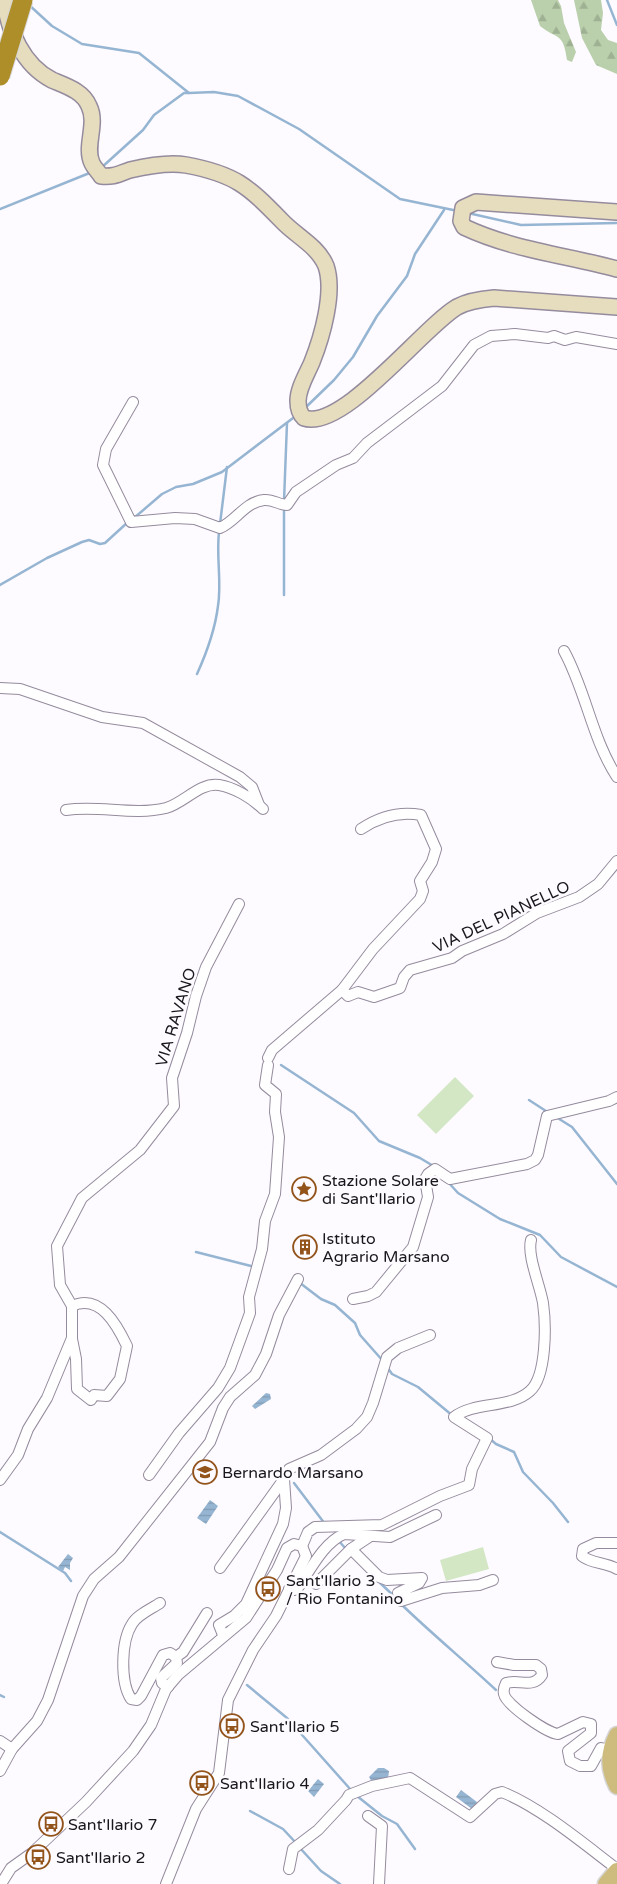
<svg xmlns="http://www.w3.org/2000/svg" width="617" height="1884" font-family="'Varela Round',sans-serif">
  <defs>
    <pattern id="forest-firs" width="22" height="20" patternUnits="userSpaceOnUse" patternTransform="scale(1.25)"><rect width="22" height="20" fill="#bacfab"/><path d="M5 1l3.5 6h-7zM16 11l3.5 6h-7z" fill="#9fb193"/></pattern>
    <pattern id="water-rules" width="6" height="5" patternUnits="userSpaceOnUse" patternTransform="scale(1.25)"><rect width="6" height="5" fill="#96b5d2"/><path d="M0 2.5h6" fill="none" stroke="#819bb4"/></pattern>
  </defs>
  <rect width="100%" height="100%" fill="#fdfbff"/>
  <g fill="#d3e7c5">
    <polygon points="455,1077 474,1096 436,1134 417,1115"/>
    <polygon points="483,1547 489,1569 446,1581 440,1560"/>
  </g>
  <g fill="url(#forest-firs)">
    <path d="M531,0h27l3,6 3,17 12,29 -4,10 -5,-2c-4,-29 -10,-20 -27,-34z"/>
    <polygon points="574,0 601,0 603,13 601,30 608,40 617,43 617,74 596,65 582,38"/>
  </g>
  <g fill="url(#water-rules)">
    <polygon points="266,1393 270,1394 271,1399 255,1409 252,1406"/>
    <polygon points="210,1500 218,1506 206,1524 197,1518"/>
    <polygon points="68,1554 73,1558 70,1563 70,1570 65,1567 63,1571 58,1567"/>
    <polygon points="378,1768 384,1768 389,1771 388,1779 372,1782 369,1777"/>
    <polygon points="318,1779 324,1784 314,1797 308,1791"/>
    <polygon points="461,1790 477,1802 472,1809 456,1797"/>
  </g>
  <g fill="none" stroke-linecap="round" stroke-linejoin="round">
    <g stroke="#96b5d2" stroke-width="2.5">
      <polyline points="607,0 617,25"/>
      <polyline points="28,4 52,26 82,44 139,53 189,93 214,92 238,96 299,129 400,199 458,211"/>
      <polyline points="101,168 143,130 154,115 184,93 189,93"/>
      <polyline points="0,209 92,172"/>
      <polyline points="468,213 521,225 617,223"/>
      <polyline points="305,408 334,380 353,357 377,316 407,276 415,254 444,210"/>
      <polyline points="284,501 287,423"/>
      <polyline points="284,507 284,595"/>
      <polyline points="134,518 162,494 176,487 193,484 222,472 297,415"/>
      <polyline points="220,524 227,467"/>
      <polyline points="0,585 47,558 82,542 89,540 100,544 105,543 128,522"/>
      <path d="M197,674c10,-22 18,-44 21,-68 4,-24 -2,-49 1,-74"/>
      <polyline points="281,1065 354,1113 379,1141 420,1158 435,1167"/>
      <polyline points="529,1100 549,1113"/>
      <polyline points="556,1117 572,1127 617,1184"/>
      <polyline points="448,1182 458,1193 500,1219 540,1235 561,1257 617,1287"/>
      <polyline points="196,1252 251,1266"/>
      <polyline points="300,1283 321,1299 335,1305 355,1323 360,1335 383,1361"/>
      <polyline points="387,1367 392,1374 418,1387 453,1416"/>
      <polyline points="489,1438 496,1444 514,1452 523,1472 553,1503 568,1522"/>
      <polyline points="294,1483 325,1524"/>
      <polyline points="0,1532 65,1573 71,1581"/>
      <polyline points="338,1540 346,1549"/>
      <polyline points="378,1581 396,1598"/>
      <path d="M401,1604c31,30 64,57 95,86"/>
      <polyline points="247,1685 287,1718 351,1790"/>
      <polyline points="0,1695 4,1697"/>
      <polyline points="357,1796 382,1816 397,1824 415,1849"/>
      <polyline points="250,1811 283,1829 297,1844"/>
      <polyline points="300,1848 321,1871 340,1884"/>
    </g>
    <g stroke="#958b9e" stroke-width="12">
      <g id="street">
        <path d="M133,402l-27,47 -3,16 28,57 44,-4 20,1 25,9c16,-7 25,-26 44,-28 9,-1 15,5 23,5l9,-13 40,-27 17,-7 14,-15 75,-57 32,-41 17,-9 24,-2 33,4 6,-2 11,4 11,-3 41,7"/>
        <path d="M564,651c22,40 28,88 53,126"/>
        <polyline points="0,688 20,689 102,717 143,723 240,777 252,787 259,805"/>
        <path d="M66,810c34,-5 67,6 100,-2 18,-5 34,-26 53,-23 14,2 33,13 44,24"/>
        <polyline points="342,990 348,996 358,992 374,997 400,988 404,977 410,970 452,958 462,951 503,934 537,913 579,897 598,884 617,861"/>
        <path d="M268,1058l4,-8 70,-60 31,-41 47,-50 3,-8 -3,-10 12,-19 4,-13 -15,-34c-22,-4 -42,2 -60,14"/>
        <polyline points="353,1299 368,1296 376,1292 413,1247 428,1197 425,1179 428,1174 435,1169 450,1179 527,1164 535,1160 538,1155 547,1116 609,1101 617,1097"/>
        <path d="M72,1306c28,-13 45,19 55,40l-7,33 -13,17 -13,-1 -3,5 -14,-11 -1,-30 -4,-20"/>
        <polyline points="149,1475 179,1433 218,1388 230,1368 250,1313 249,1297 262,1249 265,1221 275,1194 279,1137 275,1112 276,1094 265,1085 268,1065"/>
        <polyline points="0,1480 18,1455 28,1429 47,1398 72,1338 72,1306 60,1285 57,1246 82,1198 140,1150 174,1106 172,1078 187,1033 196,996 206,967 239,904"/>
        <path d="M617,1543h-21l-13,6 -1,7c10,8 23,6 35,13"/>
        <path d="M302,1546l6,-14 7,-5 67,-2 58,-29 29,-11 3,-16 15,-31 -33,-21c21,-16 56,-8 76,-26 17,-15 16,-67 13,-88 -3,-18 -16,-47 -12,-63"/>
        <polyline points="351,1549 379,1577 387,1580 422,1578 419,1583 398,1593 401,1601 442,1588 479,1585 493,1580"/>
        <polyline points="220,1568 284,1479"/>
        <polyline points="316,1584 351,1549 369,1537"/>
        <path d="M289,1589l5,1 3,-1c13,-18 26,-46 47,-55l46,3 46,-22"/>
        <path d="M160,1603c-9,6 -23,12 -28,21 -11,17 -12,58 -1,75l6,1 4,-4 22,-41 7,-2 6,4"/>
        <polyline points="223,1635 219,1625 234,1616 246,1604 283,1524 286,1508 284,1479 289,1469 321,1455 356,1429 367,1417 373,1403 387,1357 398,1348 430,1335"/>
        <path d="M497,1662l17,3h22l5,4 1,6c-9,14 -23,4 -36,8 -2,4 -3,7 -2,11 2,11 43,39 54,40l25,-12 8,2v9l-23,18 2,10 10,5h11l10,-18 10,3"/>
        <polyline points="168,1687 162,1683 161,1678 177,1663 176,1657 183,1652 207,1613"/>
        <polyline points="0,1741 12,1749"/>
        <polyline points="0,1771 12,1749 37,1721 48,1700 83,1596 94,1579 119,1557 210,1442 223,1408 230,1397 255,1375 266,1354 279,1315 298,1279"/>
        <polyline points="368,1816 382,1826 379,1884"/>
        <path d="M289,1869l4,-20 25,-19 28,-30 3,-5 23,-9 38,-8 60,39 25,-23 7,-2c38,15 82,52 115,77"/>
        <polyline points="1,1884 11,1868 32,1853 86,1802 133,1751 151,1725 166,1689 178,1675 246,1618 277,1570 287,1548 294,1544 302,1546 306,1556 276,1616 253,1650 228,1700 219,1773 196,1809 166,1884"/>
      </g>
    </g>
    <g stroke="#958b9e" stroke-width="18">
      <g id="secondary">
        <path d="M5,0c3,31 18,65 47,80 14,6 31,11 37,26 9,18 -5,40 3,57 2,5 7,9 9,13 14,1 17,-2 29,-6 17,-4 39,-8 56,-5 49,9 62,21 96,56 14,15 36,25 44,45 9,26 -4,71 -14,96 -5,12 -14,26 -14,39 0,6 2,13 6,17 39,13 118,-90 153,-111 11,-6 25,-8 37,-9l123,9"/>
        <path d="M617,212l-141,-10 -13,6 -2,13 3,6c49,23 101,28 153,42"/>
      </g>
    </g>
    <g stroke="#d6d5d6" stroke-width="19">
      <g id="primary">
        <path d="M617,1735c-9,18 -9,33 0,51"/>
        <polyline points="606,1884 617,1871"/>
      </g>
    </g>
    <use href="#street" stroke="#fff" stroke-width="10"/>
    <use href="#secondary" stroke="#e6ddbe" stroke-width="15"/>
    <use href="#primary" stroke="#cebb7e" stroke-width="16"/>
    <g stroke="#d6d5d6" stroke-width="21" stroke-linecap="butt">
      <polyline id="highway-bridge" points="0,76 23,0"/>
    </g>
    <use href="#highway-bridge" stroke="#ad8e28" stroke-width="19"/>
  </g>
  <defs>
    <g id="sight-ring" transform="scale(1.25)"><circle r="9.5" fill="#fdfbff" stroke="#93541c" stroke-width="1.5"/><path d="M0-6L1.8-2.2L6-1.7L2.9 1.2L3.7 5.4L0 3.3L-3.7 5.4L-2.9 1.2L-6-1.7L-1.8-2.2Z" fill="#93541c"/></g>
    <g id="building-ring" transform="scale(1.25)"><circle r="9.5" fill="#fdfbff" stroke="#93541c" stroke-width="1.5"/><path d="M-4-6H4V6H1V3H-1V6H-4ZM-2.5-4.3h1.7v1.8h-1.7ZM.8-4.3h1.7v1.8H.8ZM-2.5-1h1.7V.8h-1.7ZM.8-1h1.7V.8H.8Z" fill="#93541c"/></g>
    <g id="school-ring" transform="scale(1.25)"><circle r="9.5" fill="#fdfbff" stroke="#93541c" stroke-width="1.5"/><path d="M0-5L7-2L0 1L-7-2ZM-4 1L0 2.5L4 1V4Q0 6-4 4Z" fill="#93541c"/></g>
    <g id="bus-ring" transform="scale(1.25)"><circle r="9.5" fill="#fdfbff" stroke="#93541c" stroke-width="1.5"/><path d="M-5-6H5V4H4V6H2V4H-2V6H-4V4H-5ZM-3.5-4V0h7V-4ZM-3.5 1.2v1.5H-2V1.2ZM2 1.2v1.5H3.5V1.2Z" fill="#93541c"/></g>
  </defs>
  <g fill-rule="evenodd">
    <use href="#sight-ring" x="304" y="1189"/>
    <use href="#building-ring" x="305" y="1247"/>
    <use href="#school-ring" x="205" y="1472"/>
    <use href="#bus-ring" x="268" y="1589"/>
    <use href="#bus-ring" x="232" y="1726"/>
    <use href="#bus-ring" x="202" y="1783"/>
    <use href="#bus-ring" x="51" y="1824"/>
    <use href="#bus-ring" x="38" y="1857"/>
  </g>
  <g text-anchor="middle" stroke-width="5" stroke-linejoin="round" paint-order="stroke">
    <g font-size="16" fill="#1a161d" stroke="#fdfbff">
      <text transform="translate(501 916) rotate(-25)" y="6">VIA DEL PIANELLO</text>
      <text transform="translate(175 1017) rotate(-73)" y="6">VIA RAVANO</text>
    </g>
    <g font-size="16" fill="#1a161d" stroke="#fdfbff" text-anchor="start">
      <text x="322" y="1186">Stazione Solare<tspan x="322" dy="18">di Sant'Ilario</tspan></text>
      <text x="322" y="1244">Istituto<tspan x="322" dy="18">Agrario Marsano</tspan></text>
      <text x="222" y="1478">Bernardo Marsano</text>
      <text x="286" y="1586">Sant'Ilario 3<tspan x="286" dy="18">/ Rio Fontanino</tspan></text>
      <text x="250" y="1732">Sant'Ilario 5</text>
      <text x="220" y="1789">Sant'Ilario 4</text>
      <text x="68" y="1830">Sant'Ilario 7</text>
      <text x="56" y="1863">Sant'Ilario 2</text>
    </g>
  </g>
</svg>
